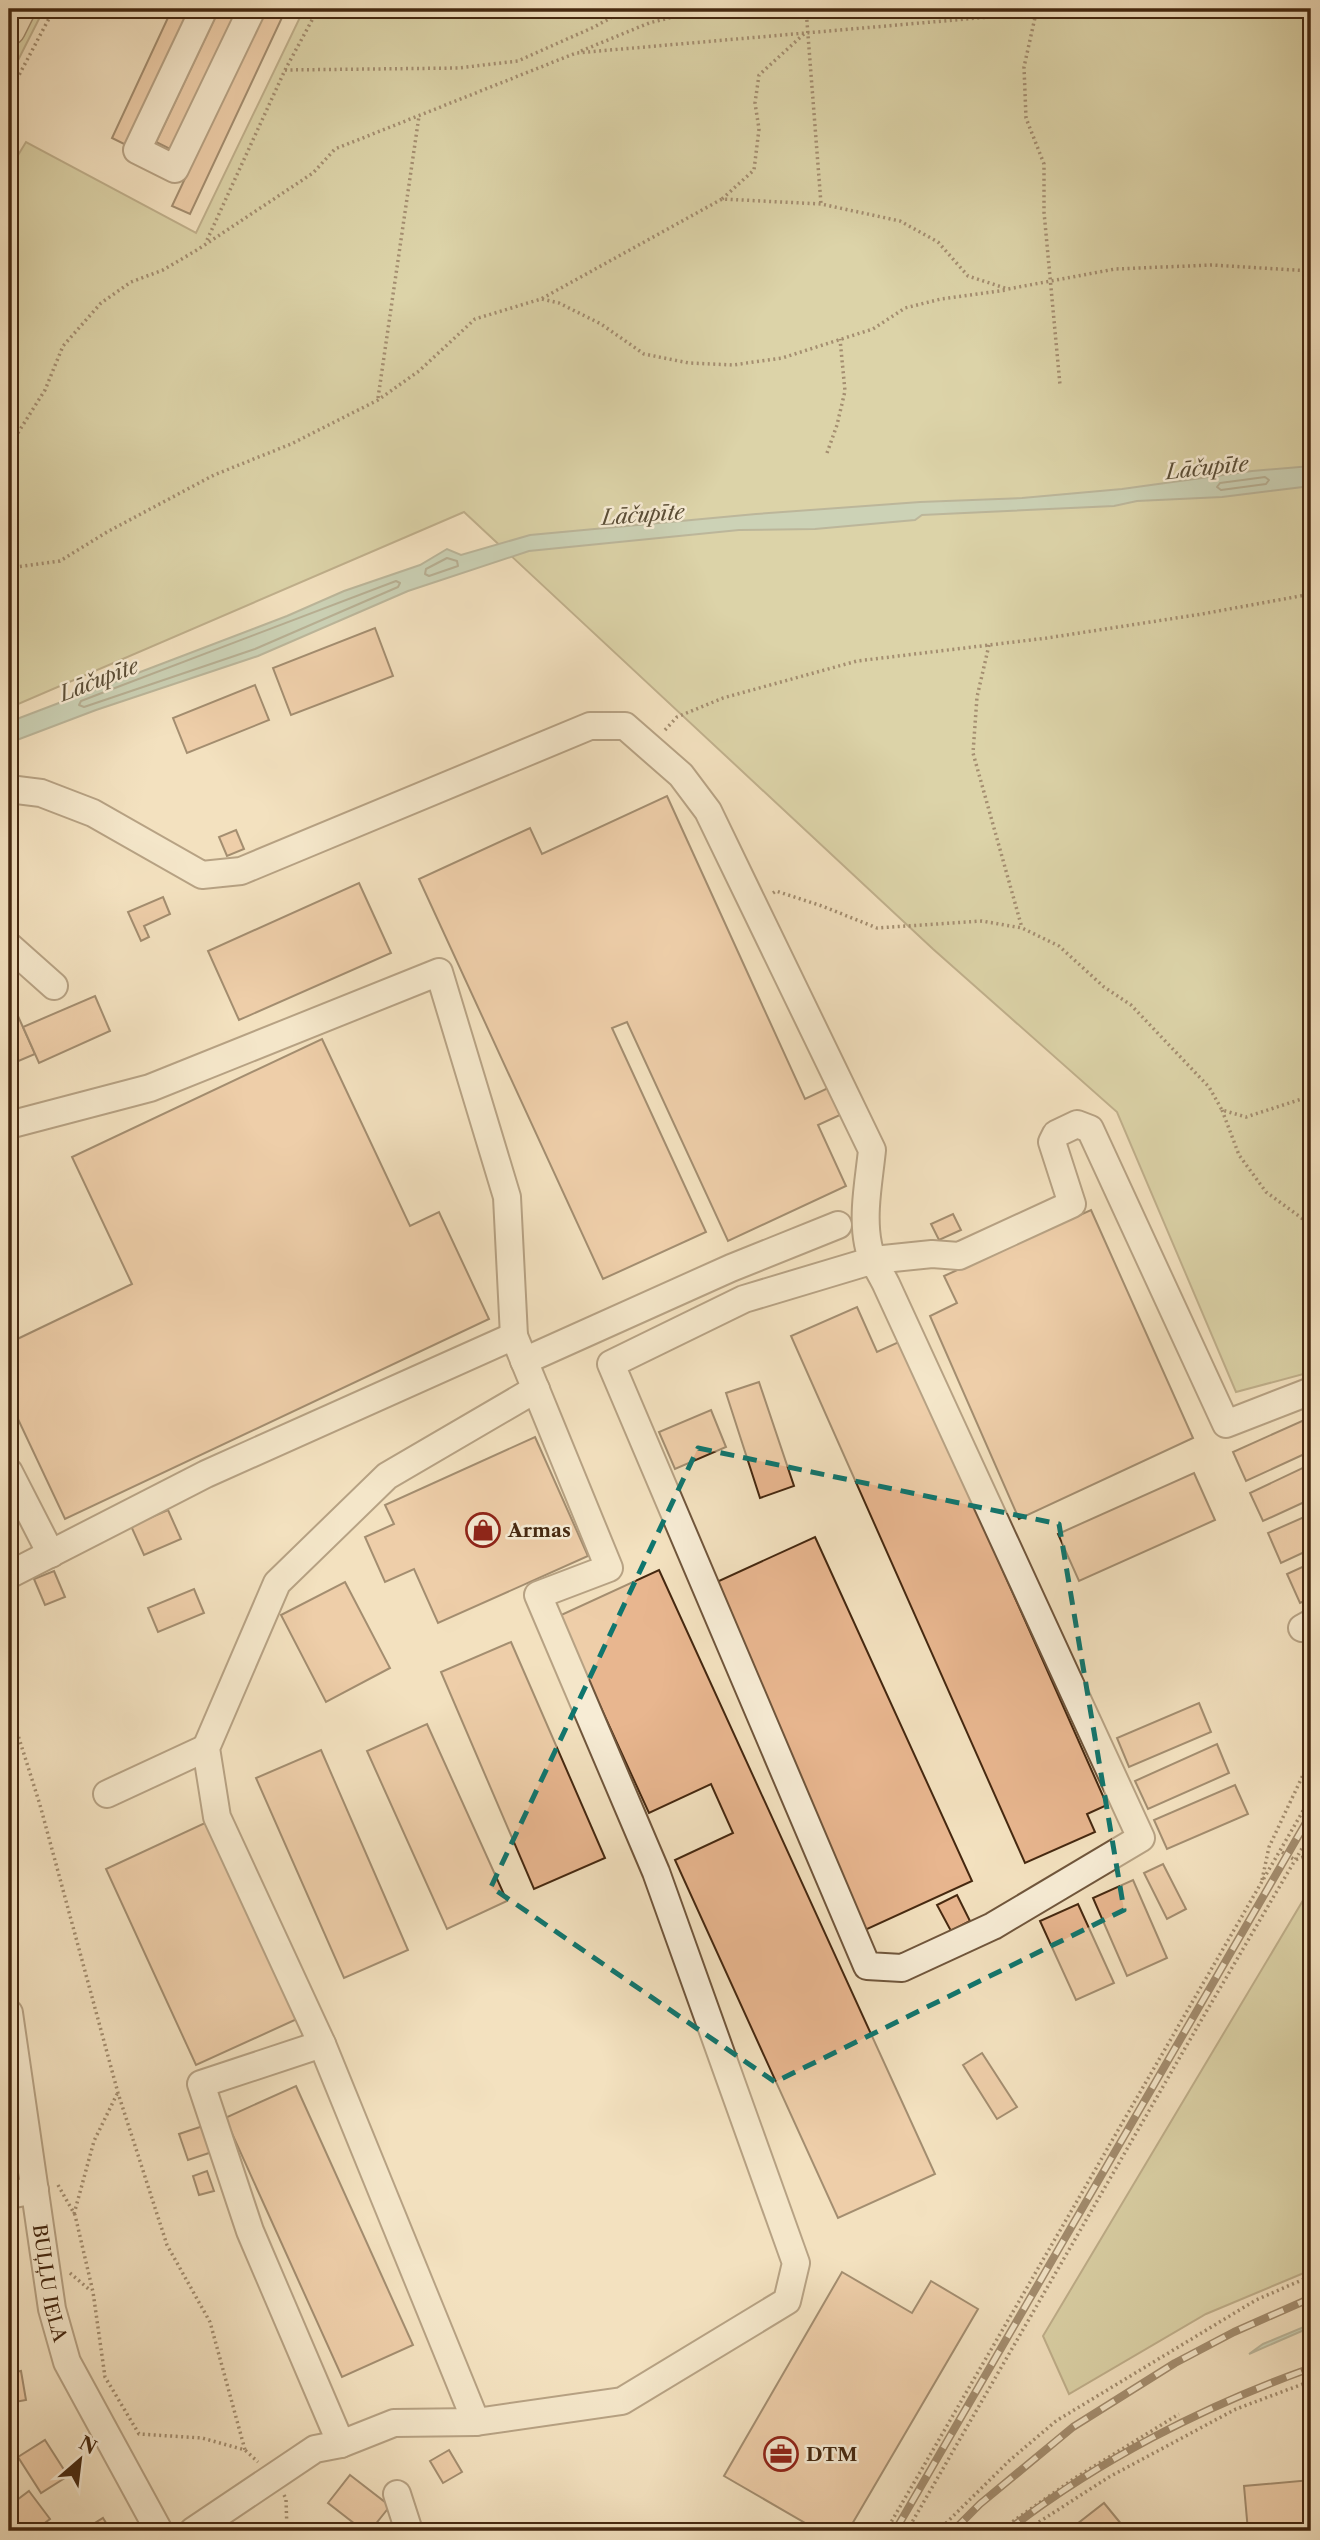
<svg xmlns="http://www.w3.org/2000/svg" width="1320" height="2540" font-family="'Libre Caslon Text',serif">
  <rect width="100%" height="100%" fill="#f3e1bf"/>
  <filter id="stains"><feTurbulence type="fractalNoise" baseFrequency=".00286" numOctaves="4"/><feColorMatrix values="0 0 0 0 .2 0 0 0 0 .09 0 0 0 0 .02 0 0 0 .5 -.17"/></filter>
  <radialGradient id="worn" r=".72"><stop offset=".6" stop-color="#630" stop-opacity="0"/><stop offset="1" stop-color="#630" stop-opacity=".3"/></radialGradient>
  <g fill="#c2c18d" stroke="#84744e" stroke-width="2">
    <polygon points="30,9 44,9 9,78 9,49"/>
    <polygon points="304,9 1311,9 1311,1372 1236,1392 1117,1112 933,949 464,512 9,708 9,170 26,142 196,233"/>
    <polygon points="1311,1887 1311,2270 1206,2314 1069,2394 1043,2336"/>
  </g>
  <g fill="#9dbeac" stroke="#7a826e" stroke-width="2">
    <polygon points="1311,466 1311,486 1222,497 1137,501 1114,506 922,515 915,520 815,529 739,530 529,551 408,591 258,656 96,710 9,743 9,722 287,616 344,591 420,565 447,549 461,555 530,535 756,514 920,502 1022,498 1122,489 1252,471"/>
    <polygon points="1311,2324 1311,2327 1249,2354 1263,2344"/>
  </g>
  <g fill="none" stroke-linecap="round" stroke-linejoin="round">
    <g stroke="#71735e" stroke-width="2">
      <polygon points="1265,477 1269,480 1266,484 1221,490 1217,487 1220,483"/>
      <polygon points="447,558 457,561 458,566 429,576 425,574 426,569"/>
      <polygon points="396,581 400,583 398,587 255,649 84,707 79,705 81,701 107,691"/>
    </g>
  </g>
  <g fill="#e8b68f" stroke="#452810" stroke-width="2">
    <polygon points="172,9 192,9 128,146 112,138"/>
    <polygon points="219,9 241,9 174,151 156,142"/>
    <polygon points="265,9 286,9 190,214 172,206"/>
    <polygon points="375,628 393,676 291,715 273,668"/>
    <polygon points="255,685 269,720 187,753 173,718"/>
    <polygon points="667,796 805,1099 828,1088 840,1115 818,1125 846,1186 728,1241 627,1022 612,1028 706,1232 603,1279 419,879 530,828 542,854"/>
    <polygon points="236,830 244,849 227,856 219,837"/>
    <polygon points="359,883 391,953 239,1020 208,951"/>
    <polygon points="163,897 170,914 144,926 149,937 141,941 128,912"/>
    <polygon points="9,996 35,1054 9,1065"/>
    <polygon points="95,996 110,1031 39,1063 23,1027"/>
    <polygon points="322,1039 410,1226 439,1212 489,1319 65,1519 9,1400 9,1343 132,1284 72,1157"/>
    <polygon points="1091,1210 1193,1438 1019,1519 930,1316 957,1303 944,1276"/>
    <polygon points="953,1214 961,1230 939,1240 931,1224"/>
    <polygon points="857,1307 877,1352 901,1341 1107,1805 1087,1814 1095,1832 1025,1863 791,1336"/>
    <polygon points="759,1382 794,1486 760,1498 726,1393"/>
    <polygon points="711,1410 726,1447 675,1469 659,1432"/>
    <polygon points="1311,1417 1311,1451 1246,1481 1233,1452"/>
    <polygon points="535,1437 588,1556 438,1623 414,1569 385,1582 365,1537 394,1524 385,1505"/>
    <polygon points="1311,1464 1311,1499 1263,1521 1250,1493"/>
    <polygon points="1194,1473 1215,1520 1079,1581 1058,1534"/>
    <polygon points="168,1510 181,1539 144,1555 131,1526"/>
    <polygon points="1311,1514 1311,1549 1281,1563 1268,1533"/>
    <polygon points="815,1537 972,1881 865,1930 708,1586"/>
    <polygon points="1311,1563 1311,1598 1300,1603 1287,1574"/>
    <polygon points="659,1570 935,2174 838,2218 675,1860 733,1833 711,1784 649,1813 559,1616"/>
    <polygon points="54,1571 65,1597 45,1605 34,1579"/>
    <polygon points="345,1582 390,1668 326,1702 281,1615"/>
    <polygon points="194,1589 204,1613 158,1632 148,1608"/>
    <polygon points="511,1642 605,1858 534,1889 441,1672"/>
    <polygon points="1199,1703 1211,1732 1129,1767 1117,1738"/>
    <polygon points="427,1724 507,1901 447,1929 367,1751"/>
    <polygon points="1217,1744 1229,1773 1148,1809 1135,1781"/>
    <polygon points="321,1750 408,1950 344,1978 256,1778"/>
    <polygon points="1235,1785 1248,1814 1167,1849 1154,1820"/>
    <polygon points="207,1822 297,2019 196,2065 106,1869"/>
    <polygon points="1163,1864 1186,1909 1167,1919 1144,1873"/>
    <polygon points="1133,1880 1167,1958 1127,1976 1093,1898"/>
    <polygon points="957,1895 970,1921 951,1931 937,1905"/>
    <polygon points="1078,1904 1114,1983 1076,2000 1040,1921"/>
    <polygon points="982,2053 1017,2107 997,2119 963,2065"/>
    <polygon points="296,2086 413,2345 342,2377 225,2118"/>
    <polygon points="203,2126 212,2152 188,2160 179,2134"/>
    <polygon points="207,2171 214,2191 199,2195 193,2176"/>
    <polygon points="842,2272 912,2313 931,2281 978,2309 848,2531 819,2531 724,2476"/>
    <polygon points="21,2371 26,2400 9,2403 9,2373"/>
    <polygon points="45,2440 68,2476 41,2493 18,2457"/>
    <polygon points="449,2450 462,2472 443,2483 430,2461"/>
    <polygon points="350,2475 390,2506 370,2531 364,2531 328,2503"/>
    <polygon points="1311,2480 1311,2531 1248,2531 1244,2486"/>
    <polygon points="29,2491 50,2519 34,2531 21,2531 16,2525 9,2531 9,2506"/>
    <polygon points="1104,2503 1122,2525 1115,2531 1068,2531"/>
    <polygon points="103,2518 111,2531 82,2531"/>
  </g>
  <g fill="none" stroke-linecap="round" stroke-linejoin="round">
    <g stroke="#70563c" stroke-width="30">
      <g id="minor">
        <polyline points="204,9 137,150 175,169 252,9"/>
        <path d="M9,789l32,4 52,20 109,62 39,-4 349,-145h35l56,49 27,36 164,339c-3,30 -10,64 -4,94 2,13 12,28 18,40l255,554 -148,88 -91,42 -35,-2 -256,-602 133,-65 130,-39 58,-6 27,2 113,-52 -20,-62 4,-8 21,-10 13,5 136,295 85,-33"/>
        <polyline points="9,946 54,986"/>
        <polyline points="9,1125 150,1088 439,972 507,1197 514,1336"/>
        <polyline points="524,1361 731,1268 838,1225"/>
        <polyline points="9,1472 51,1554"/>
        <polyline points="9,1575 206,1474 514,1336 609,1568 538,1595 656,1872 796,2263 787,2301 622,2401 476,2422 394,2423 341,2444 315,2449 193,2531"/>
        <polyline points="1302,1628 1311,1623"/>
        <polyline points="107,1794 206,1748"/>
        <path id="s1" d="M9,2013l43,296 15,53 92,169"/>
        <polyline points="322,2044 201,2084 250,2231 341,2444"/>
        <polyline points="9,2195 35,2190"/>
        <polyline points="476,2422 322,2044 217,1817 206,1748 277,1583 387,1476 536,1389"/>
        <polyline points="397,2494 409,2531"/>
      </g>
    </g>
    <g stroke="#452810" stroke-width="35">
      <polyline id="major" points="9,29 19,9"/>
    </g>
    <g stroke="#452810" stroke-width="3.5" stroke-dasharray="2 3.5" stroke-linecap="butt">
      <polyline points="806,9 821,204"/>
      <polyline points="1036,13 1024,67 1026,118 1044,164 1044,212 1060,385"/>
      <polyline points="581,51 649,23 705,9"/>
      <polyline points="285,70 458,68 518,61 594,27 627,9"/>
      <polyline points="9,94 54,9"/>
      <polyline points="722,199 754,170 759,129 755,103 759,75 805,33"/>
      <polyline points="207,240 285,70 318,9"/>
      <polyline points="542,299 559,303 601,324 644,354 689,363 733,365 782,358 873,329 905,308 941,299 1006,290"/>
      <polyline points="378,398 419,116"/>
      <polyline points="9,447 45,390 63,346 101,303 131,282 163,270 197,250 313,173 335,149 576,53 1081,9"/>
      <polyline points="827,453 837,425 845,391 840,339"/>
      <polyline points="9,568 60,561 107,532 214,475 291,444 378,400 419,371 475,319 541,299 722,199 821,204 900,221 938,242 968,276 1008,289 1115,269 1212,265 1311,271"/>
      <polyline points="989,645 977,697 973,753 1022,928"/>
      <polyline points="665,730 677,717 723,698 857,661 1047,638 1202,614 1311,594"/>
      <polyline points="773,893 776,891 822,906 877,928 982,921 1022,928 1059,946 1104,987 1131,1005 1209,1087 1222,1110 1246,1117 1311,1096"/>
      <polyline points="1222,1110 1239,1155 1266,1192 1311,1225"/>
      <polyline points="9,1661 12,1716 40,1805 118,2093 167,2245 210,2322 245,2450"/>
      <polyline points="1282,1852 1295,1860 1311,1854"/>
      <polyline points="1262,1880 1269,1847 1311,1758"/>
      <polyline points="58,2185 75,2215 93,2292 105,2377 139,2434 202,2438 245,2450 258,2462"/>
      <polyline points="74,2214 94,2141 117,2094"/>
      <polyline points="70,2273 91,2291"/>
      <polyline points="284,2495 286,2499 287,2531"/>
      <polyline points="886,2531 1311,1797"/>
      <polyline points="907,2531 1199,2024 1311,1833"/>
      <polyline points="938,2531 1010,2460 1056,2421 1256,2300 1311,2276"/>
      <polyline points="999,2531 1075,2478 1179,2414"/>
      <polyline points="1025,2531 1109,2477 1236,2409 1311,2381"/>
    </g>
    <use href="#minor" stroke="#f7ecd5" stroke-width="26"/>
    <use href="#major" stroke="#f3e1bf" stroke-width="32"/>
    <g stroke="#452810" stroke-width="8">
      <g id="rail">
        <polyline points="895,2531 1311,1814"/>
        <polyline points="953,2531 980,2504 1073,2427 1175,2363 1234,2332 1311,2298"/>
        <path d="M1007,2531c90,-70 197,-125 304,-163"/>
      </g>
    </g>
    <use href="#rail" stroke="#f7ecd5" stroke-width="5" stroke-dasharray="16" stroke-linecap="butt"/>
  </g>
  <path d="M0 0H1320V2540H0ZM698,1448l361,76 65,386 -349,172 -284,-195z" fill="#f3e1bf" fill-opacity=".55" fill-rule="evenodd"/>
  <path fill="none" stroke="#0f766e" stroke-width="5" stroke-dasharray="14 9" stroke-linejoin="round" d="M698,1448l361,76 65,386 -349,172 -284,-195z"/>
  <defs>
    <g id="shop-ring" transform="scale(1.75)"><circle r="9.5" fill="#f7ecd5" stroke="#8f2418" stroke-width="1.5"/><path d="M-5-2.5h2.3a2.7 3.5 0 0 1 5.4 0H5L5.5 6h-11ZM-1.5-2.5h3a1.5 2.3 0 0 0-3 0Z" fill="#8f2418"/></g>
    <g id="office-ring" transform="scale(1.75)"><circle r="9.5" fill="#f7ecd5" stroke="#8f2418" stroke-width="1.5"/><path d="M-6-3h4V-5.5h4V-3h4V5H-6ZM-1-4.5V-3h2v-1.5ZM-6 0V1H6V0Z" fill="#8f2418"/></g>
  </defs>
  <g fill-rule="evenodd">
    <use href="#shop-ring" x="483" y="1530"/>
    <use href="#office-ring" x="781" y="2454"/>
  </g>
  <g text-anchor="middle" stroke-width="5" stroke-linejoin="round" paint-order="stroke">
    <g font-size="19" font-weight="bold" fill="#452810" stroke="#f7ecd5" text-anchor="start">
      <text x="508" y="1537">Armas</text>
      <text x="806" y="2461">DTM</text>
    </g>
    <g font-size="19" fill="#452810" stroke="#f7ecd5">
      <text dy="7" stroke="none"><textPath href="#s1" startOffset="273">BUĻĻU IELA</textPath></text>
    </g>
    <g font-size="21" font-style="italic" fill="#5b4e37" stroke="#f7ecd5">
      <text transform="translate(1207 468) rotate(-6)" y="7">Lāčupīte</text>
      <text transform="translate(643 515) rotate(-4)" y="7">Lāčupīte</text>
      <text transform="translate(99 680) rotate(-21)" y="7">Lāčupīte</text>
    </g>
  </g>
  <rect width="1320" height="2540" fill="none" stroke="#f3e1bf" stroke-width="35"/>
  <rect x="10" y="10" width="1299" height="2519" fill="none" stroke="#452810" stroke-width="3.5"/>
  <rect x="18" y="18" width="1285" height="2505" fill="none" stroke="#452810" stroke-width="2"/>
  <g transform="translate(80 2460) rotate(28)" stroke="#f7ecd5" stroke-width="5" paint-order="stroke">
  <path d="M0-5L12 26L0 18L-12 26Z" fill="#452810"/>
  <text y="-10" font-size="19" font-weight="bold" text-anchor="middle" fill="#452810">N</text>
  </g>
  <rect width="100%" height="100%" filter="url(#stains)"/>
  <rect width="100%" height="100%" fill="url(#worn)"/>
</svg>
